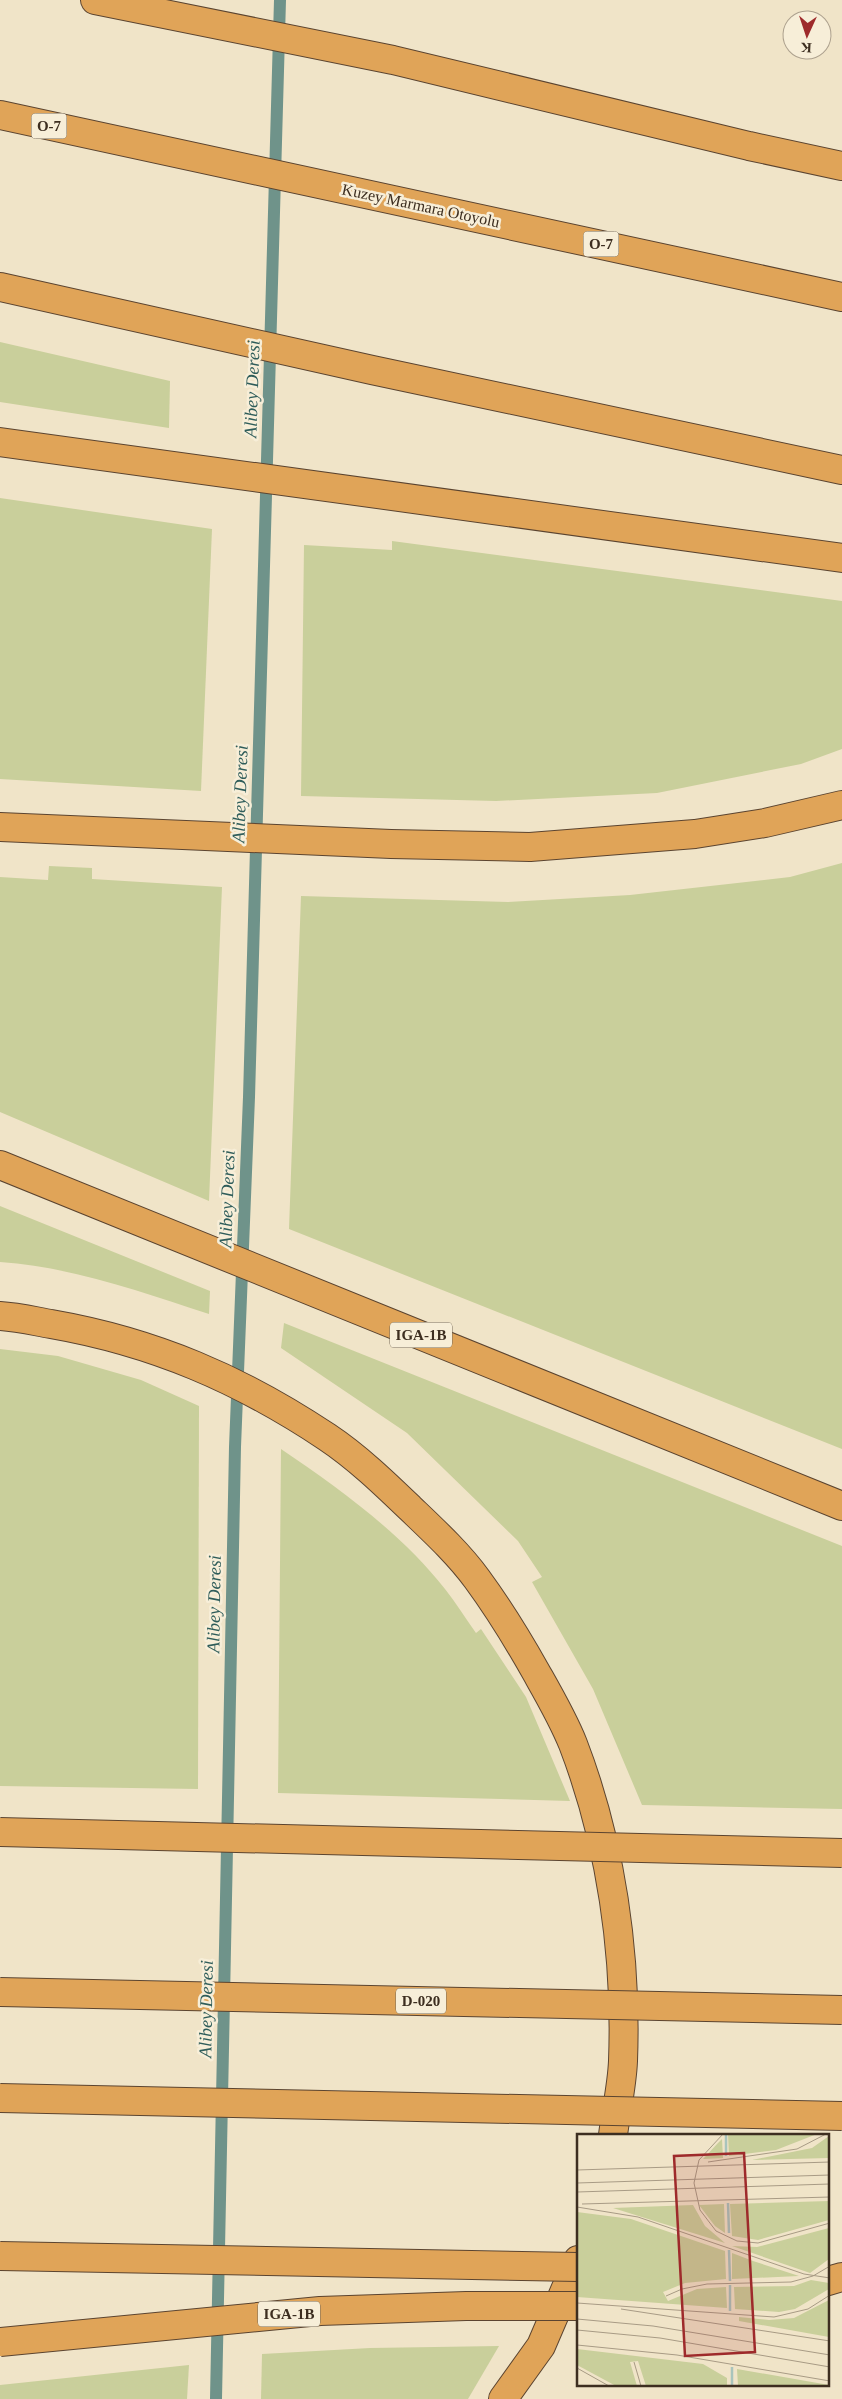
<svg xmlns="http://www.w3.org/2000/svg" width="842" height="2399" font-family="'Times New Roman',serif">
  <rect width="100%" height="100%" fill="#f0e4c8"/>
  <g fill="#c9cf9b">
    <polygon points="0,342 170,381 169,428 0,402"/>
    <polygon points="0,498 212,529 201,791 0,779"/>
    <polygon points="392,541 842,601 842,749 801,764 657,793 496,801 301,796 304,545 392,550"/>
    <polygon points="842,863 842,1449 289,1229 301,896 508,902 630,895 790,877"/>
    <polygon points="49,866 92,868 92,879 222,887 209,1201 0,1112 0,877 48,880"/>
    <path d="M0,1206l210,85 -1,23c-68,-22 -137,-47 -209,-52z"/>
    <polygon points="284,1323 842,1546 842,1809 642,1805 593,1689 532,1582 542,1577 518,1541 407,1433 281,1348"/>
    <polygon points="0,1349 58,1356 141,1380 199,1406 198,1789 0,1786"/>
    <path d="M281,1449c59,40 120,84 164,140 11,14 21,30 31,44l5,-4 45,68 44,104 -292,-8z"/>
    <polygon points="499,2346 468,2399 261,2399 262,2354 370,2348"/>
    <polygon points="189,2365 187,2399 0,2399 0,2385"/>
  </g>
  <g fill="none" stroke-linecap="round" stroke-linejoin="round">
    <polyline stroke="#6f938a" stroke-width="12" points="216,2399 235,1447 249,1097 280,0"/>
    <g stroke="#5b4430" stroke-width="30">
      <g id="highway">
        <polyline points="95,0 393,60 749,146 842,166"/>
        <polyline points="0,115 842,297"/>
        <polyline points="0,287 372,370 842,470"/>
        <polyline points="0,442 842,558"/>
        <polyline points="0,827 391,844 530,847 695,834 765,823 842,805"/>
        <polyline points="0,1165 842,1506"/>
        <path d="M0,1316c17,1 34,5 51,8 103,18 189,55 276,113 30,20 57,46 83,71 23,22 48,45 67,71 22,30 41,61 59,93 13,23 27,47 37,72 38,99 54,210 50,317 -1,25 -7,50 -10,74"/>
        <polyline points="828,2281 842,2277"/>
        <polyline points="503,2399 541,2346 578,2260"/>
      </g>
    </g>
    <use href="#highway" stroke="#e0a458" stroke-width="28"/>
    <g stroke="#5b4430" stroke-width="30" stroke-linecap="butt">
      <g id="highway-bridge">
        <polyline points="0,1832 842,1853"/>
        <polyline points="0,1992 842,2010"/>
        <polyline points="0,2098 842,2116"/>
        <polyline points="0,2256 578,2267"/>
        <polyline points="0,2342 320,2311 466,2306 578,2306"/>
      </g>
    </g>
    <use href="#highway-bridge" stroke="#e0a458" stroke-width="28"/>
  </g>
  <g text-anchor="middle" stroke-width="5" stroke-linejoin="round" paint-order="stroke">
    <g fill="#f7eed8" stroke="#756857" stroke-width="1">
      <rect x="31.5" y="113.5" width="35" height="25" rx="4"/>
      <rect x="583.5" y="231.5" width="35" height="25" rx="4"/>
      <rect x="390" y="1322.5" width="62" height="25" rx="4"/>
      <rect x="396" y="1988.5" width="50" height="25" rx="4"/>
      <rect x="258" y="2301.5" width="62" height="25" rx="4"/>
    </g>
    <g font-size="15" font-weight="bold" fill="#3d2e20">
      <text x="49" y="131">O-7</text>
      <text x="601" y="249">O-7</text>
      <text x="421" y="1340">IGA-1B</text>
      <text x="421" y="2006">D-020</text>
      <text x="289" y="2319">IGA-1B</text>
    </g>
    <g font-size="16" fill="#3d2e20" stroke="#f7eed8">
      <text transform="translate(421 205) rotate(12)" y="6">Kuzey Marmara Otoyolu</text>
    </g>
    <g font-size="18" font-style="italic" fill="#2f5d5a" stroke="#f7eed8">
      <text transform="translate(252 389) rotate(-88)" y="6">Alibey Deresi</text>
      <text transform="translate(240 794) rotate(-88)" y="6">Alibey Deresi</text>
      <text transform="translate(227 1199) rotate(-88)" y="6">Alibey Deresi</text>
      <text transform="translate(214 1604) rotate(-89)" y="6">Alibey Deresi</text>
      <text transform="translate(206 2009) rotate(-89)" y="6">Alibey Deresi</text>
    </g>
  </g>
  <g transform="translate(577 2134)">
    <rect width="252" height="252" fill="#f0e4c8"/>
    <path d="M151,0h89l-41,16 -47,6zM252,2v22l-77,2 60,-12zM145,5l1,19 -20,1 15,-16zM252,67v19l-71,20 -26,-4 -2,-32zM147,70l1,29 -10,-7 -16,-21zM116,71l12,21 20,17 -112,-35zM0,78l54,7 94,32 1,28 -41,4 -22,9 5,9 29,-12 29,-2 1,21 -150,-11zM252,94v31l-19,14 -78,-27 25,1zM155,119l21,8 46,15 -67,3zM234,146l18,3v6l-34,20 -16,3 -44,-3 -1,-22 60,-1zM252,166v37l-90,-16v-4l30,3 25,-2zM0,215l126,15 24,14v8h-81l-8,-25 -8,1 7,24h-21l-39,-21zM160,235l92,16v1h-91z" fill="#c9cf9b"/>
    <path fill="none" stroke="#a9c4bc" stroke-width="2.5" d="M149,1v21M151,69l1,30M152,116l1,31M153,151v26M155,233v19"/>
    <path fill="none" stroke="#a89b85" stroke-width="1" d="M146,0l-24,26 -5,23 6,27 16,21 21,10 21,2 72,-20M131,28l89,-13 29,-15M0,36l253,-8M0,49l253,-8M0,58l253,-8M5,70l248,-7M0,73l61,10 166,57 26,4M89,162l16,-7 25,-5 84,-2 22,-6 17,-10M0,169l197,14 34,-8 22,-14M44,175l209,32M0,185l76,7 177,29M0,196l83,8 170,29M0,211l100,10 153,26M57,228l7,24M0,234l32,18"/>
    <path fill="#9e2a2b" fill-opacity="0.15" stroke="#9e2a2b" stroke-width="2.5" d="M167,19l11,199 -70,4 -11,-200z"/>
    <rect width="252" height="252" fill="none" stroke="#3d2e20" stroke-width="2.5"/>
  </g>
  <g transform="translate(807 35) rotate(183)"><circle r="24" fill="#f7eed8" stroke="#ada18e"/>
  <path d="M0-4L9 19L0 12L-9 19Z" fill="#9e2a2b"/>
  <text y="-8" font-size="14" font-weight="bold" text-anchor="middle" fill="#3d2e20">K</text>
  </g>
</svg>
